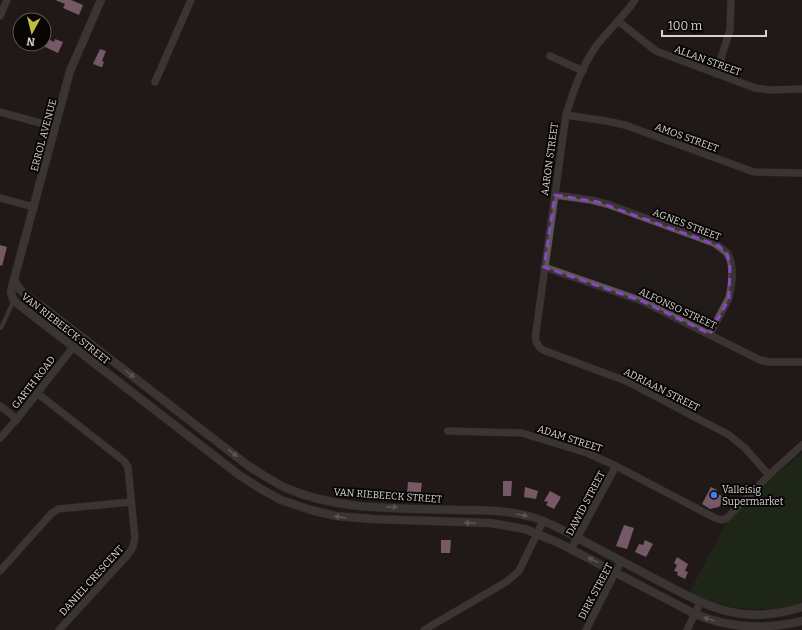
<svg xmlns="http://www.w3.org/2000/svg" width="802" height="630" font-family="Bitter,serif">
  <rect width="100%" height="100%" fill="#201a18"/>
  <polygon fill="#193717" points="802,453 802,602 778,610 735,608 702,599 689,593 725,525 772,478"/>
  <g fill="#dda4c5">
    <polygon points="55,0 71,0 83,5 79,15 63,8 65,4"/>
    <polygon points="48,39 54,42 55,39 63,42 58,53 45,47"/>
    <polygon points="100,49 106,51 102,61 104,62 102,67 101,67 93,64"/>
    <polygon points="0,245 7,247 2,266 0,265"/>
    <polygon points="503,481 512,481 511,496 503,496"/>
    <polygon points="408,482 422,483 420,498 414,497 415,495 407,494"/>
    <polygon points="525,487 538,491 536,499 524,497"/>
    <polygon points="711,487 717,490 716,493 726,498 719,507 710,509 702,504"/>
    <polygon points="550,491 561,497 554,509 546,505 548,502 544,501"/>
    <polygon points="624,525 634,528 627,549 616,546"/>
    <polygon points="441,540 451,540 450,553 441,553"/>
    <polygon points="645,540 653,544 646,557 635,552 639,544 643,545"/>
    <polygon points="677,557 688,564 685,571 688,572 685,579 677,575 678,572 674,571 677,565 674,563"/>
  </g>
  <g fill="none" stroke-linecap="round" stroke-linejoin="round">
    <g stroke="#3a3432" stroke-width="4.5">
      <polyline id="service" points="1,328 13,302"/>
    </g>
    <g stroke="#3a3432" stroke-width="8">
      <g id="minor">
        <path d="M635,0c-11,16 -26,30 -38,45 -15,20 -24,47 -31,70l-30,217c-1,8 0,13 7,18l83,31 103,54 16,13 24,27"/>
        <polyline points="0,16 7,0"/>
        <polyline points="618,21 656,51 755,88 770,90 802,89"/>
        <polyline points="550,56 583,71"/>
        <polyline points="716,74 730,30 731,0"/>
        <polyline points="155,82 191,0"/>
        <polyline points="0,112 55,127"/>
        <polyline points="566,115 606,121 625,125 754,172 802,173"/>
        <path d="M555,195l36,5 16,4 107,39c4,3 9,6 13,10 8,12 5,32 2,45l-19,36"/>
        <polyline points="0,198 34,207"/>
        <polyline points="544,267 642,301 760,360 769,362 802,362"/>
        <polyline points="37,393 124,461 128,467 135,539 132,549 125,558 59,630"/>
        <polyline points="0,406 17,419"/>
        <polyline points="448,431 522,433 587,453 616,466 715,518 722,520 727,518 769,475 802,445"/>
        <polyline points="0,438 17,419 81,337"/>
        <polyline points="571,549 616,466"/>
        <polyline points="0,571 51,514 58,509 131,502"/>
        <polyline points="424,630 506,582 519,571 543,521"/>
        <polyline points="586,630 621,561"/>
        <polyline points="687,630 700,603"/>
      </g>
    </g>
    <g stroke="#3a3432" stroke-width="9">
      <g id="tertiary">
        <path d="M101,0l-31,71 -58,216 -1,6 3,8 225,174 22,14 20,11 30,10 25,6 37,3 117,4 35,6 34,14 136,71c34,14 71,16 107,7"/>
        <path d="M14,279c6,16 21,22 34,32l202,156c12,7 23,15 36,21 53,23 113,20 170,22 25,0 52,0 76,7 20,6 38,17 57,27 23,12 47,25 70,37 51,27 84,45 143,26"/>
      </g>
    </g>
    <use href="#service" stroke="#5a5755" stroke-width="3.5"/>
    <use href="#minor" stroke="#5a5755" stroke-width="7"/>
    <use href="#tertiary" stroke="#5a5755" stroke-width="8"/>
  </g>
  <defs><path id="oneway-solid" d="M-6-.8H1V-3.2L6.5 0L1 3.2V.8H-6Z"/></defs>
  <g fill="#9f9b99">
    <use href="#oneway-solid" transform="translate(130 374) rotate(38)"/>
    <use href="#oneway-solid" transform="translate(233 453) rotate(38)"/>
    <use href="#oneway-solid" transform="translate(392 507) rotate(2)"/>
    <use href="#oneway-solid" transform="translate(522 515) rotate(10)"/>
    <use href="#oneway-solid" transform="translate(340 517) rotate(-172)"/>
    <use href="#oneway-solid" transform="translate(470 523) rotate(-178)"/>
    <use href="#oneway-solid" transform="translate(593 560) rotate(-152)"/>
    <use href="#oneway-solid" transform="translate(709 619) rotate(-161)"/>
  </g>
  <path d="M0 0H802V630H0ZM555,195l43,7 121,44 8,8 3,9 -1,35 -19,36 -68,-33 -98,-34z" fill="#201a18" fill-opacity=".55" fill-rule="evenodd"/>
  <path fill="none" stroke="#8945c2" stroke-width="3" stroke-dasharray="8 5" stroke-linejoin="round" d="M555,195l43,7 121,44 8,8 3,9 -1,35 -19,36 -68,-33 -98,-34z"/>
  <circle fill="#3f7fe0" stroke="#080605" stroke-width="1.5" cx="714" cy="495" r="4"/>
  <g text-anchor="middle" stroke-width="4" stroke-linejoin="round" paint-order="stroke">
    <g font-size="10" fill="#d7d3d1" stroke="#080605">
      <text transform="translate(708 60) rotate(20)" y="4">ALLAN STREET</text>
      <text transform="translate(43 135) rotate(-75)" y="4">ERROL AVENUE</text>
      <text transform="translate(687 137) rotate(20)" y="4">AMOS STREET</text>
      <text transform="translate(549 159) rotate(-82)" y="4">AARON STREET</text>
      <text transform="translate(687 224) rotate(21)" y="4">AGNES STREET</text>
      <text transform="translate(678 308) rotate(25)" y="4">ALFONSO STREET</text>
      <text transform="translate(66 328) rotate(38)" y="4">VAN RIEBEECK STREET</text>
      <text transform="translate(33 382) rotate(-52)" y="4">GARTH ROAD</text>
      <text transform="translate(662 389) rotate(27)" y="4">ADRIAAN STREET</text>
      <text transform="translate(570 438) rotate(18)" y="4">ADAM STREET</text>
      <text transform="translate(388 495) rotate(4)" y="4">VAN RIEBEECK STREET</text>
      <text transform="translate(585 503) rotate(-62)" y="4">DAWID STREET</text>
      <text transform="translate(91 580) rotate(-48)" y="4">DANIEL CRESCENT</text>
      <text transform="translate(595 591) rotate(-62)" y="4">DIRK STREET</text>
    </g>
    <g font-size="10" fill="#d7d3d1" stroke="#080605" text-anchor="start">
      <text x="722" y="493">Valleisig<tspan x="722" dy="12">Supermarket</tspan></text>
    </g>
  </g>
  <g transform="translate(32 32) rotate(187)"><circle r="19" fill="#080605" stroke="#5b5857"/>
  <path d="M0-3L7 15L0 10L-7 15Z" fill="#c0be41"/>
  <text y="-6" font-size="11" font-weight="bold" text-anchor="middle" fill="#d7d3d1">N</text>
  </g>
  <path d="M662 30v6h104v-6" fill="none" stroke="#d7d3d1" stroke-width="2"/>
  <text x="668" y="30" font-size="12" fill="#d7d3d1" stroke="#080605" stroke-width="3" paint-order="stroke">100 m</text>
</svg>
